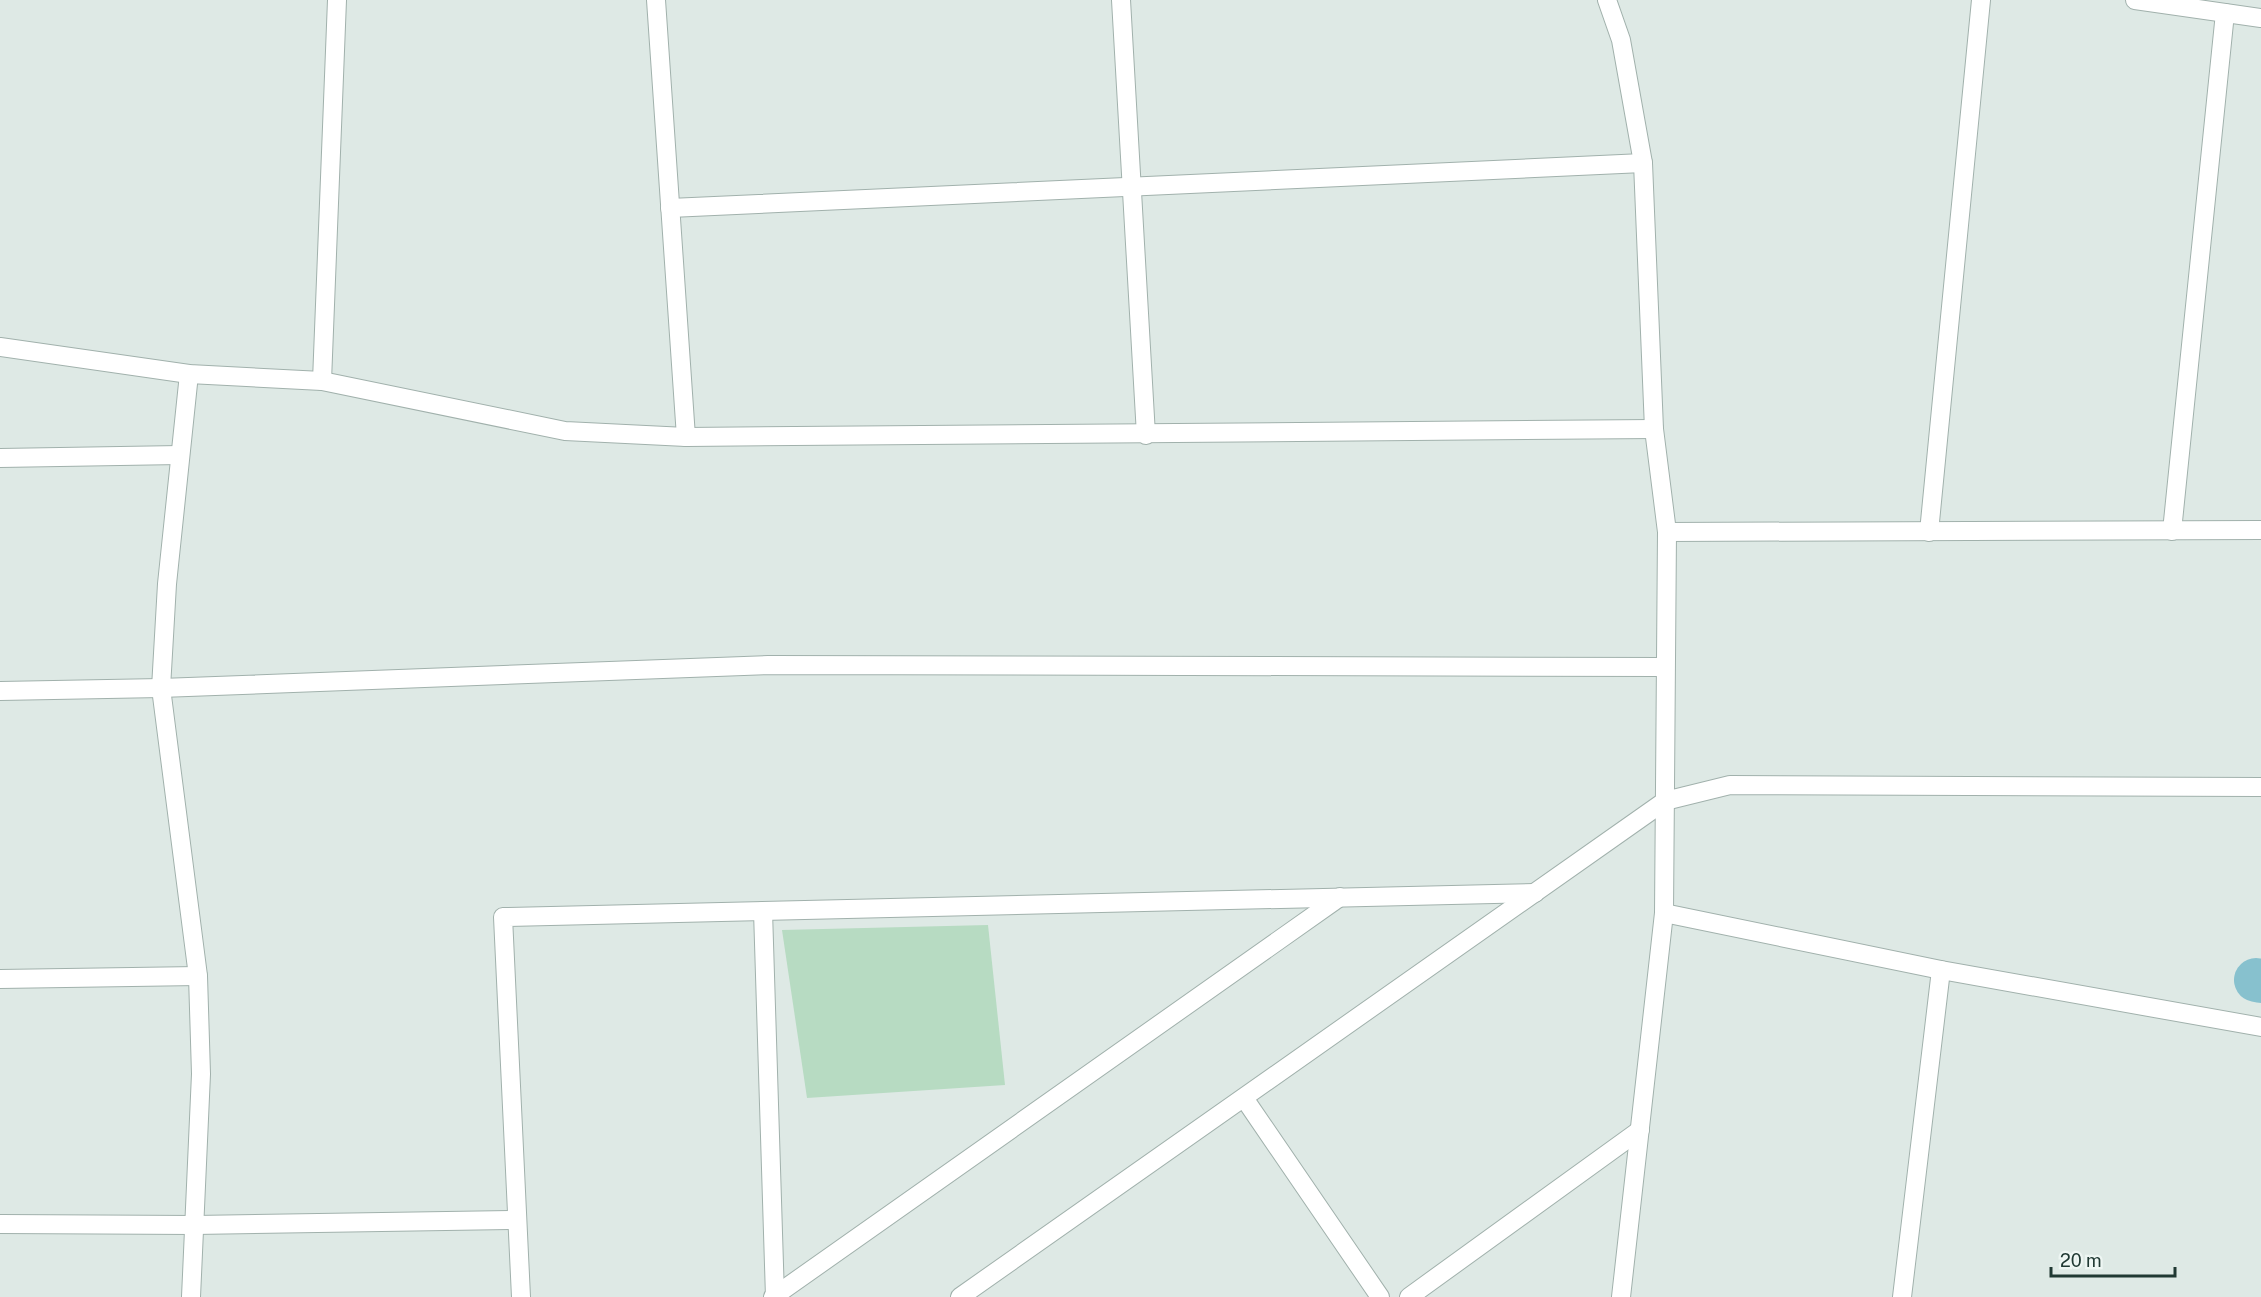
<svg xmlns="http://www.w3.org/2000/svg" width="2261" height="1297" font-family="'Public Sans',sans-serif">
  <rect width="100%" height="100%" fill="#dee9e5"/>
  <polygon fill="#b7dbc2" points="988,925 1005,1085 807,1098 782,930"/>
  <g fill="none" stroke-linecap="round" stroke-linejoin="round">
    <polyline stroke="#87c1ce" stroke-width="44" points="2256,980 2261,981"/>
    <g stroke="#a1b1ac" stroke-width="20">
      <g id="street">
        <polyline points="656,0 686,437"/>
        <polyline points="1121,0 1146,435"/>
        <polyline points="1607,0 1621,40 1643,163 1654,429 1667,532 1664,913 1621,1297"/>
        <polyline points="2135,0 2261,18"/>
        <polyline points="670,208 1643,163"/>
        <polyline points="0,347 189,374 322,381 565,431 686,437 1654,429"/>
        <polyline points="189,374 167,584 161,688 198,976 201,1074 191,1297"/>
        <polyline points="322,381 337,0"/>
        <polyline points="0,458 180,455"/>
        <polyline points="2172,531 2225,13"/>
        <polyline points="1667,532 2261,530"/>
        <polyline points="1929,532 1981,0"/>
        <polyline points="0,691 161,688 768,665 1664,667"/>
        <polyline points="763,911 775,1297"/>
        <polyline points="1664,913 1941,970 2261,1027"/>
        <polyline points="0,979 198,976"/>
        <polyline points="1244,1098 1380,1297"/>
        <polyline points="0,1224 195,1225 517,1220"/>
        <polyline points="521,1297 503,917 1535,893"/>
        <polyline points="773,1297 1340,897"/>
        <polyline points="960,1297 1665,801 1730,785 2261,787"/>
        <polyline points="1409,1297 1640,1130"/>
        <polyline points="1902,1297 1941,970"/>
      </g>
    </g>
    <use href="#street" stroke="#fff" stroke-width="18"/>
  </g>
  <path d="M2051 1267v9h124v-9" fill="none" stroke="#203933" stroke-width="3"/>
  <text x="2060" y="1267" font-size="18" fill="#203933" stroke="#eef6f3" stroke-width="4.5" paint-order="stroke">20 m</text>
</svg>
